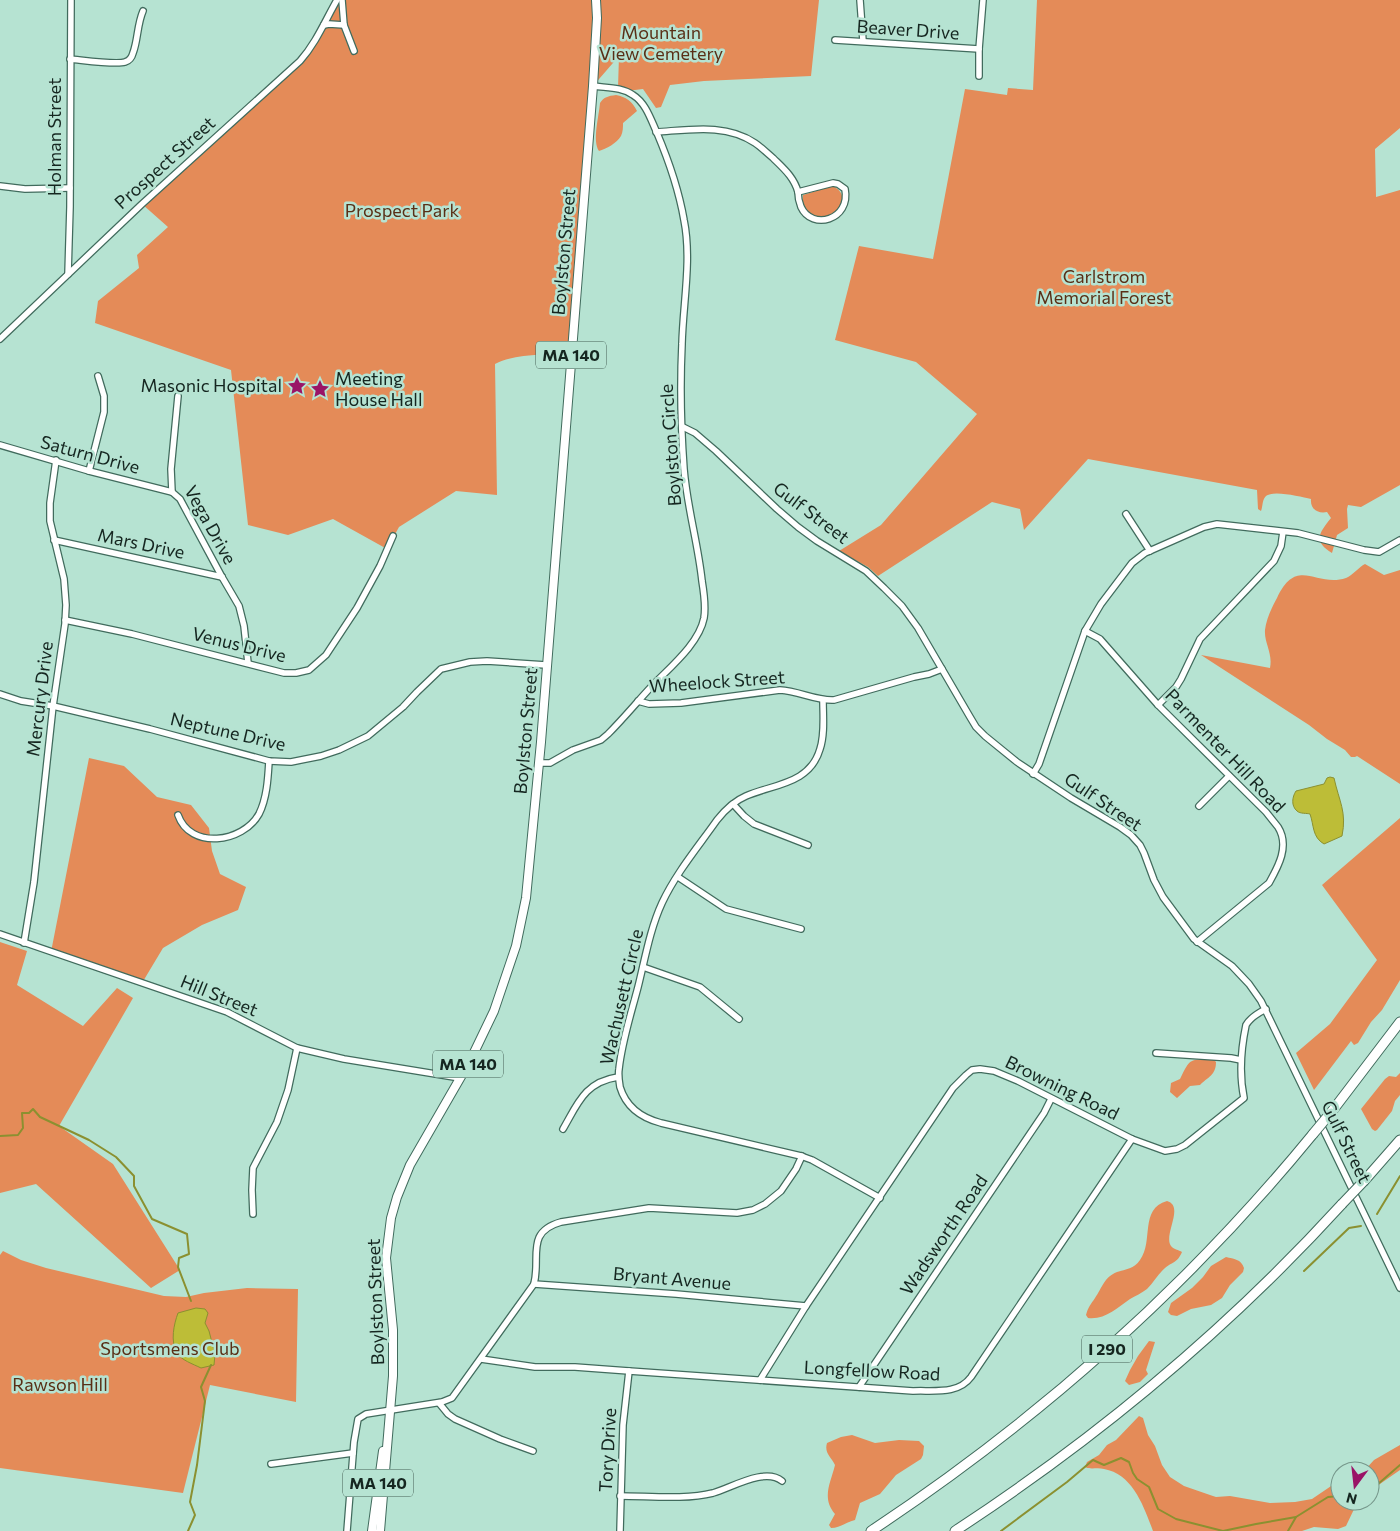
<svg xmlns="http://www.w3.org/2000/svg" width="1400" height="1531" font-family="Commissioner,sans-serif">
  <rect width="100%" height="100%" fill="#b6e3d2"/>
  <g fill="#e48b58">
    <path d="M337,0h482l-8,76 -107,5 -34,4 -9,22 -5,1 -13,-19 -16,2 -9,-3 1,-32 -26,30 -21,267c-25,2 -55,0 -77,11l2,131 -41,-4 -57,36 -12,22 -54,-30 -45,16 -40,-10 -17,-155 -136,-47 3,-22 41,-33 -2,-13 31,-28 -26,-23 158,-143z"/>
    <path d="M1037,0h363v128l-25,21 1,48 24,-7v295l-39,22 -13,-2 -1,4 1,19 -11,7 -5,18c-20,-12 -12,-21 -1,-35l-4,-6c-9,2 -17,-3 -16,-13 -10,-2 -37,-9 -45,-3 -4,4 -3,10 -5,15l-3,-2 -1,-19 -169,-31 -64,71 -4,-21 -28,-7 -114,74 -10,-9 -29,-16 42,-26 96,-111 -61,-52 -81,-22 24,-94 74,13 32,-170 42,6 1,-7 25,2z"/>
    <path d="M616,95c10,2 16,6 21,16l-14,12c0,4 0,9 -2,13 -4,7 -15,13 -22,15 -7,-10 0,-35 1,-48 4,-6 8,-7 16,-8z"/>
    <path d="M832,186c27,10 -6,46 -25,24 -4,-5 -5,-10 -4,-15z"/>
    <path d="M1365,564l19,11 16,-5v214l-43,-28 -2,1h-4l-6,-7 -18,-11 -18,-14 -108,-70 69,13c3,-15 -6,-25 -5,-38 1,-10 7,-23 12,-32 20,-43 39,-10 69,-20 7,-3 13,-11 19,-14z"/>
    <polygon points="89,758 124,766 157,797 191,805 209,828 212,851 220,874 246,887 238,910 202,925 163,948 142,983 51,952"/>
    <polygon points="1400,818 1400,980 1382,1010 1371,1022 1358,1043 1354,1045 1351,1041 1314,1090 1296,1053 1330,1024 1377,960 1322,885"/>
    <polygon points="0,942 27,951 17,985 83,1026 117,988 133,998 59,1126 113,1164 180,1270 151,1288 36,1184 0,1193"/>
    <path d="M1213,1059l3,3c0,13 -8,15 -16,23l-10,1 -13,12 -7,-6 1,-9 9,-4c11,-22 9,-19 33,-20z"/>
    <polygon points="1400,1073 1400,1095 1395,1101 1392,1111 1377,1130 1375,1131 1372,1129 1361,1109 1385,1079 1389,1076 1396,1077"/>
    <path d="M1167,1201c18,5 -4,34 4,45 2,3 8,4 11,6 -5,11 -8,9 -17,16 -7,6 -11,14 -18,21 -5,4 -12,7 -17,10 -13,9 -25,21 -42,19l-2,-3c2,-8 5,-11 9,-17 7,-10 9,-21 22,-26 9,-3 17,-3 23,-12 14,-19 -1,-51 27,-59z"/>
    <polygon points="3,1251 21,1260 46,1268 164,1296 186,1297 204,1293 247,1288 298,1289 296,1402 210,1385 183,1493 0,1468 0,1255"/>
    <path d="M1226,1257c8,2 15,2 18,11l-1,4 -13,13 -8,13 -11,7 -20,4 -14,7 -6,-1 -3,-3 3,-9 21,-15 11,-11 8,-11z"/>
    <polygon points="1149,1341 1155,1342 1146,1370 1148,1374 1140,1382 1129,1385 1125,1381 1130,1370 1138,1356"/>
    <path d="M1139,1416l4,2 5,17 7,11 7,19 8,12 14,9 26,9 6,2 14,-1 40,7 25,-1 17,-3 28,-19v21h23l-7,4 -10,21 -8,3 -24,-2 -12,4h-149c-9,-24 -20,-57 -49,-62 -7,-2 -13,1 -19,-2l2,-5 12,-7 8,-10 9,-5z"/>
    <path d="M852,1435l23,8 24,-3 20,1 5,5 -1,9 -2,4 -25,16 -16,19 -20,9 -5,17c-9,2 -15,8 -24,8l-2,-3 6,-11c-14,-16 -4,-32 0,-49 -4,-8 -11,-12 -8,-22l14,-6z"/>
    <polygon points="1400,1445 1400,1470 1377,1486 1370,1494 1370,1471 1364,1471 1374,1460"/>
  </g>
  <g fill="#bdbd37" stroke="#8b9030">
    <path d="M1330,777l4,1c5,23 13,34 8,58l-18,8c-12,-7 -10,-19 -14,-30 -3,-1 -10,0 -13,-3 -6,-5 -5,-14 -1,-20l28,-7 3,-6z"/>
    <path d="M196,1308l9,1 3,4 -3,10 4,8 6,23 -1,11 -13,3c-8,-4 -20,-8 -24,-15 -7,-12 -3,-29 1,-40z"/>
  </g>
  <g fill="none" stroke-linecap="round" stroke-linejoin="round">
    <g stroke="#8b9030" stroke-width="2">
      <polyline points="0,1136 18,1135 23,1128 22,1113 29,1113 33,1109 40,1117 89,1140 116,1157 134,1176 134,1186 152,1219 187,1234 189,1254 179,1258 178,1267 191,1301"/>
      <polyline points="1377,1214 1400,1176"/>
      <polyline points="1304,1271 1349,1228 1361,1226"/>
      <polyline points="1370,1491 1400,1465"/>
      <polyline points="188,1531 195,1515 190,1502 197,1465 205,1401 201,1387 211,1365"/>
      <polyline points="1001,1531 1067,1482 1093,1460 1104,1465 1121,1458 1129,1462 1133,1473 1137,1479 1149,1487 1158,1509 1176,1519 1223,1531 1256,1524 1296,1517"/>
      <polyline points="1288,1531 1296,1517 1328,1497 1340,1496"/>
    </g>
    <g stroke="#416b5d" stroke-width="8">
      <g id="minor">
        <polyline points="342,0 344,25 354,51"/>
        <polyline points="860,0 863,41"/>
        <polyline points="324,25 329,24 344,25"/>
        <polyline points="835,40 979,49"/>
        <path d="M70,59c12,1 46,6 55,3 4,-1 7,-5 8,-9 5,-13 4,-28 10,-42"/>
        <polyline points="979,76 979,49 983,0"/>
        <path d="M656,132c33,-2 70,-9 99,11 6,4 12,10 18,15 10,10 21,19 25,34"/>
        <path d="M833,183l5,1 7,5c6,31 -33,42 -44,18 -2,-5 -3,-10 -3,-15z"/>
        <polyline points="0,186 25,189 70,188"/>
        <polyline points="68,274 70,207 71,0"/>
        <path d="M0,339l142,-135 158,-143c16,-18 25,-40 37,-61"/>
        <polyline points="178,396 171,469 172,492 180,499 222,577 239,606 244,626 248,663"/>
        <polyline points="683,427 695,433 716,451 777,509 798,527 817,541 866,571 884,588 902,606 918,628 970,717 976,727 985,736 1017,762 1071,798 1120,827 1131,835 1140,845 1144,853 1154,880 1163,897 1194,939 1232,966 1249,984 1261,1001 1400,1288"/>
        <polyline points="0,445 89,471 172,492"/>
        <polyline points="89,471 104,412 104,396 98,376"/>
        <polyline points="1126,514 1150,551"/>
        <polyline points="54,540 222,577"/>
        <polyline points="65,620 132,634 284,673 296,673 309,670 326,655 357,608 380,566 393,536"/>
        <path d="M1085,631l15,8 58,66 108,107c4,5 8,10 12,15 12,19 0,40 -9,56l-72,59"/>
        <polyline points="0,694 21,701 53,706 150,729 269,761 291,762 321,756 339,750 368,736 403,707 417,692 441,669 470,662 487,661 546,665"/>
        <path d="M823,700c0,16 2,34 -3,49 -10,35 -46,35 -74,47 -12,5 -21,14 -29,24 -19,27 -41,53 -55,83 -12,26 -17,56 -24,84 -7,27 -16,54 -19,82 -1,6 0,12 1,18 6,20 22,31 41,36l140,33 11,4 68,38"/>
        <path d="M638,701l11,3 32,-1 99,-13c19,1 36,11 54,10l80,-23 15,-3 13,-5"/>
        <polyline points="1158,705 1176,687 1181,679 1200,639 1274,561 1281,546 1283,532"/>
        <path d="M539,763h11l23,-13 28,-10 7,-6c15,-15 29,-32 43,-47 18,-19 48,-43 53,-69 2,-12 0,-25 -2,-37 -4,-38 -15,-74 -18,-112 -3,-41 -4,-84 -2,-125 1,-41 10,-84 2,-124 -5,-29 -16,-61 -27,-87 -6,-13 -11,-30 -24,-38 -11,-8 -26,-7 -40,-9"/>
        <polyline points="1033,774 1039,764 1085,631 1101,604 1132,563 1145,553 1204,527 1217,524 1298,533 1364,550 1379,552 1400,540"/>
        <polyline points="733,804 744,816 754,824 808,845"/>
        <polyline points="1199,806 1229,776"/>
        <path d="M178,815c12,35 65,28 81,-1 8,-16 9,-36 10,-53"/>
        <polyline points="678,877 726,909 801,929"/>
        <polyline points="0,934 227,1012 297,1048 344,1059 460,1078"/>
        <polyline points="24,943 34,882 53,706 65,624 66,605 64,579 50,521 50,503 56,460"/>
        <polyline points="643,967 700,987 739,1019"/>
        <polyline points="1156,1053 1231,1058 1241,1060"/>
        <path d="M563,1129c15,-26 22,-47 55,-52"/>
        <polyline points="253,1214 252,1190 253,1168 277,1122 288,1090 297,1048"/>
        <polyline points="534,1284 676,1294 806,1306"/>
        <path d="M481,1359l54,8h40l54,4 284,20c20,-1 45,4 58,-14l161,-238"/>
        <path d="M760,1380l46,-74 147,-218 13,-13 6,-5 8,-1 14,2 24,10 114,58 33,12 12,-2 8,-4 59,-47c-5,-24 -3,-49 2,-73 4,-7 12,-12 20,-16"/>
        <polyline points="859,1387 1044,1113 1051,1099"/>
        <polyline points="439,1403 448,1414 455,1419 500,1439 533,1451"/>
        <polyline points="271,1464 353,1453"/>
        <path d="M620,1496c29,0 65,4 93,-3 18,-5 52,-26 69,-12"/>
        <path d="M347,1531l7,-89 4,-23 8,-5 76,-12 10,-4 82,-114c7,-27 -9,-52 27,-62l88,-14 88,5 16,-3 12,-6 16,-13 15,-22 6,-13"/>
        <polyline points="620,1531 623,1425 629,1371"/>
      </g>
    </g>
    <g stroke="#416b5d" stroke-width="10">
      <g id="major">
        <polyline points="372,1531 383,1451"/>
        <polyline points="380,1531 393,1376 393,1330 386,1258 391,1218 397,1197 410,1165 470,1061 494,1011 516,946 526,898 541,742 593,86 597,18 596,0"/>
      </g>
    </g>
    <g stroke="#416b5d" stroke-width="11">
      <g id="highway">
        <polyline points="1333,1110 1400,1022"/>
        <polyline points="1364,1181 1400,1140"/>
        <path d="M871,1531c166,-110 316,-243 442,-397"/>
        <path d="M955,1531c142,-93 273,-202 387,-327"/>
      </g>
    </g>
    <use href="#minor" stroke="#fff" stroke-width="5.5"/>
    <use href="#major" stroke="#fff" stroke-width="8"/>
    <use href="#highway" stroke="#fff" stroke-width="9"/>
    <g stroke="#416b5d" stroke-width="11" stroke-linecap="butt">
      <g id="highway-bridge">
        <polyline points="1313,1134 1333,1110"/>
        <polyline points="1342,1204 1364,1181"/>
      </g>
    </g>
    <use href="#highway-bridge" stroke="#fff" stroke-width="9"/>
  </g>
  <defs>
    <g id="sight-bare" transform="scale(1.5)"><path d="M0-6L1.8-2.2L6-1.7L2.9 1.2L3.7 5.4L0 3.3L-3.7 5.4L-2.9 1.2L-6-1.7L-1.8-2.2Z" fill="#9a1467" stroke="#b6e3d2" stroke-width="2.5" paint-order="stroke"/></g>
  </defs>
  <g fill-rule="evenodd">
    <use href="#sight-bare" x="297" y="386"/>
    <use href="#sight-bare" x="320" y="389"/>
  </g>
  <g text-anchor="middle" stroke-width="5" stroke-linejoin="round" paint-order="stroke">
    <g fill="#b6e3d2" stroke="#455f55" stroke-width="1">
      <rect x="536" y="341.5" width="70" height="27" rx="4"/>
      <rect x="433" y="1050.5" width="70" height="27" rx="4"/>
      <rect x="1082" y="1335.5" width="50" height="27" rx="4"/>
      <rect x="343" y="1469.5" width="70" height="27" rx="4"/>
    </g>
    <g font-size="16" font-weight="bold" fill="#152620">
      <text x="571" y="361">MA 140</text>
      <text x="468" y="1070">MA 140</text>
      <text x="1107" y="1355">I 290</text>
      <text x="378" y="1489">MA 140</text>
    </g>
    <g font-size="18" fill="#152620" stroke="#b6e3d2">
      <text transform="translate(908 30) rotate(4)" y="6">Beaver Drive</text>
      <text transform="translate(55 137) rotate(-90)" y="6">Holman Street</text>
      <text transform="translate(165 163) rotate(-42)" y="6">Prospect Street</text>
      <text transform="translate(564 252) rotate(-85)" y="6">Boylston Street</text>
      <text transform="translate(671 445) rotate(-94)" y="6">Boylston Circle</text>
      <text transform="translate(90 455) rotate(15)" y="6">Saturn Drive</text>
      <text transform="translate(811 513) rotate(37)" y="6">Gulf Street</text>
      <text transform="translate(210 525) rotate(61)" y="6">Vega Drive</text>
      <text transform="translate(141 544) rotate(12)" y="6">Mars Drive</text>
      <text transform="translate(239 645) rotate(14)" y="6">Venus Drive</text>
      <text transform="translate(717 682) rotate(-4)" y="6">Wheelock Street</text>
      <text transform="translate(40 699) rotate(-83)" y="6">Mercury Drive</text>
      <text transform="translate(526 731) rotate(-85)" y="6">Boylston Street</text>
      <text transform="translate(228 732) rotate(13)" y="6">Neptune Drive</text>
      <text transform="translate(1225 751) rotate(46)" y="6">Parmenter Hill Road</text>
      <text transform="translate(1103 802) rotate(34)" y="6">Gulf Street</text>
      <text transform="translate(219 996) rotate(22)" y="6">Hill Street</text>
      <text transform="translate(622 997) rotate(-77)" y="6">Wachusett Circle</text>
      <text transform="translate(1062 1088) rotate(26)" y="6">Browning Road</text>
      <text transform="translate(1346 1142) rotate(64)" y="6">Gulf Street</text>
      <text transform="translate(944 1235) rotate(-56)" y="6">Wadsworth Road</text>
      <text transform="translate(672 1279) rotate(5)" y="6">Bryant Avenue</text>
      <text transform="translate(376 1302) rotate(-92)" y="6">Boylston Street</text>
      <text transform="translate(872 1371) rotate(3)" y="6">Longfellow Road</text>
      <text transform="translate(608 1450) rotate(-87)" y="6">Tory Drive</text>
    </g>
    <g font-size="18" fill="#592f16" stroke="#b6e3d2">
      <text x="661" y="39">Mountain<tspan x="661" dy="21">View Cemetery</tspan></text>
      <text x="402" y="217">Prospect Park</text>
      <text x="1104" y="283">Carlstrom<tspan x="1104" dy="21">Memorial Forest</tspan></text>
      <text x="170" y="1355">Sportsmens Club</text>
      <text x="60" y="1391">Rawson Hill</text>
    </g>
    <g font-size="18" fill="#152620" stroke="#b6e3d2" text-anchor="start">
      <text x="335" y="385">Meeting<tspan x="335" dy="21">House Hall</tspan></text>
      <text x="282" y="392" text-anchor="end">Masonic Hospital</text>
    </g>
  </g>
  <g transform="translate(1355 1486) rotate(195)"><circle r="24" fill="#b6e3d2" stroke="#76978b"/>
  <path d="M0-4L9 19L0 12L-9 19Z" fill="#9a1467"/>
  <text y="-8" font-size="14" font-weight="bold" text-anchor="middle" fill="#152620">N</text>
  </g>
</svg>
